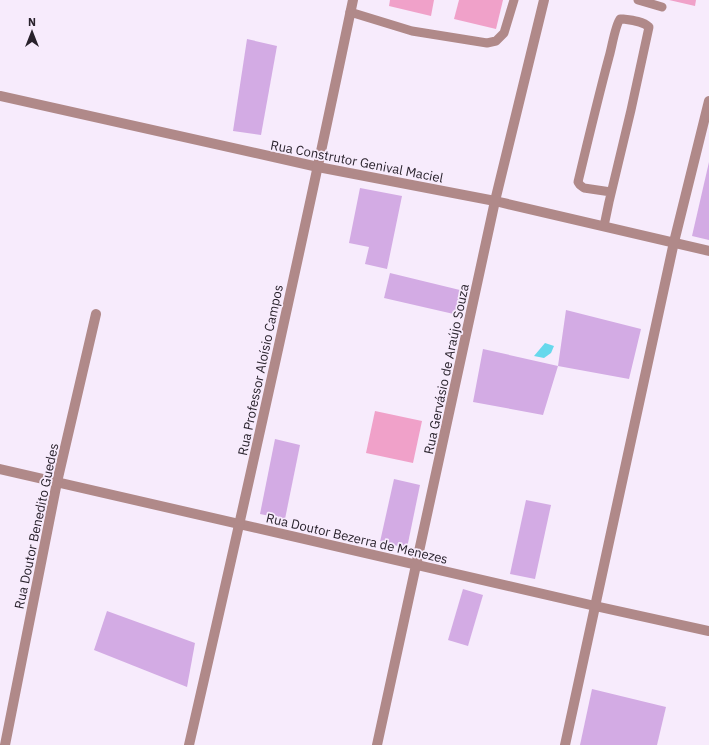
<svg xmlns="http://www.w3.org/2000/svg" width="709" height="745" font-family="'IBM Plex Sans',sans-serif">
  <rect width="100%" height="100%" fill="#f7ebfc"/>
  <g fill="#d3abe4">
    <polygon points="247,39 277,46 261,135 233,131"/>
    <polygon points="709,162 709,240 692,236"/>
    <polygon points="360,188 402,196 387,269 365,264 369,247 349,243"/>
    <polygon points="390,273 464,291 458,315 384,298"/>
    <polygon points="566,310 641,329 629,379 558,366 543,415 473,402 483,349 558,366"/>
    <polygon points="275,439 300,445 285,519 260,514"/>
    <polygon points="394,479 420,485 407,548 380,542"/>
    <polygon points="526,500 551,505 535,579 510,574"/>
    <polygon points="463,589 483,595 468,646 448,640"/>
    <polygon points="107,611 195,643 187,687 94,650"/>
    <polygon points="592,689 666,707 657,745 580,745"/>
  </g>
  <polygon fill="#67d8ec" points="545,343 554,346 551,353 544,358 534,356"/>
  <g fill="#f0a1c9">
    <polygon points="390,0 434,0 431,16 389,6"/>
    <polygon points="459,0 503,0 496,29 454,19"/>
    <polygon points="669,0 696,0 695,6"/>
    <polygon points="375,411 422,421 413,463 366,453"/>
  </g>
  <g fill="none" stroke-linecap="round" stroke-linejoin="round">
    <g stroke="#b08989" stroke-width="9">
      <polyline points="638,0 662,7"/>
      <polyline points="350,12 412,31 487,43 496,41 504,33 514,0"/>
      <path d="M604,226l5,-24 22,-92 18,-83c-6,-6 -18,-7 -26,-8h-3c-5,7 -8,28 -11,38 -11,41 -21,83 -31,125l2,3 4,3 27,4"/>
    </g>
    <g stroke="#b08989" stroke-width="10">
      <polyline points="0,96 318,167 495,201 709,251"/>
      <polyline points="0,469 595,606 709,631"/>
      <polyline points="5,745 57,482 96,314"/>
      <path d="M189,745c57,-248 112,-496 164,-745"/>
      <polyline points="377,745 495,201 544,0"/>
      <polyline points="565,745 674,242 709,101"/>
    </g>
  </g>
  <g text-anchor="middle" stroke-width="3.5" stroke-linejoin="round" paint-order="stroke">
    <g font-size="13" fill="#29222c" stroke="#f7ebfc">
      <text transform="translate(357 161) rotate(11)" y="5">Rua Construtor Genival Maciel</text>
      <text transform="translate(446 369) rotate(-78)" y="5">Rua Gervásio de Araújo Souza</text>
      <text transform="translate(260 370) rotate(-78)" y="5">Rua Professor Aloísio Campos</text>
      <text transform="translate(36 526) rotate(-78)" y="5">Rua Doutor Benedito Guedes</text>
      <text transform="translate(357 538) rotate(13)" y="5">Rua Doutor Bezerra de Menezes</text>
    </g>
  </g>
  <g transform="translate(32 32)" stroke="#f7ebfc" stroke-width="3" paint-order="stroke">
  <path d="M0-3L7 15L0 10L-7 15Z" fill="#29222c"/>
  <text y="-6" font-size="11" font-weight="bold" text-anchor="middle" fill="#29222c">N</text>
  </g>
</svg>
